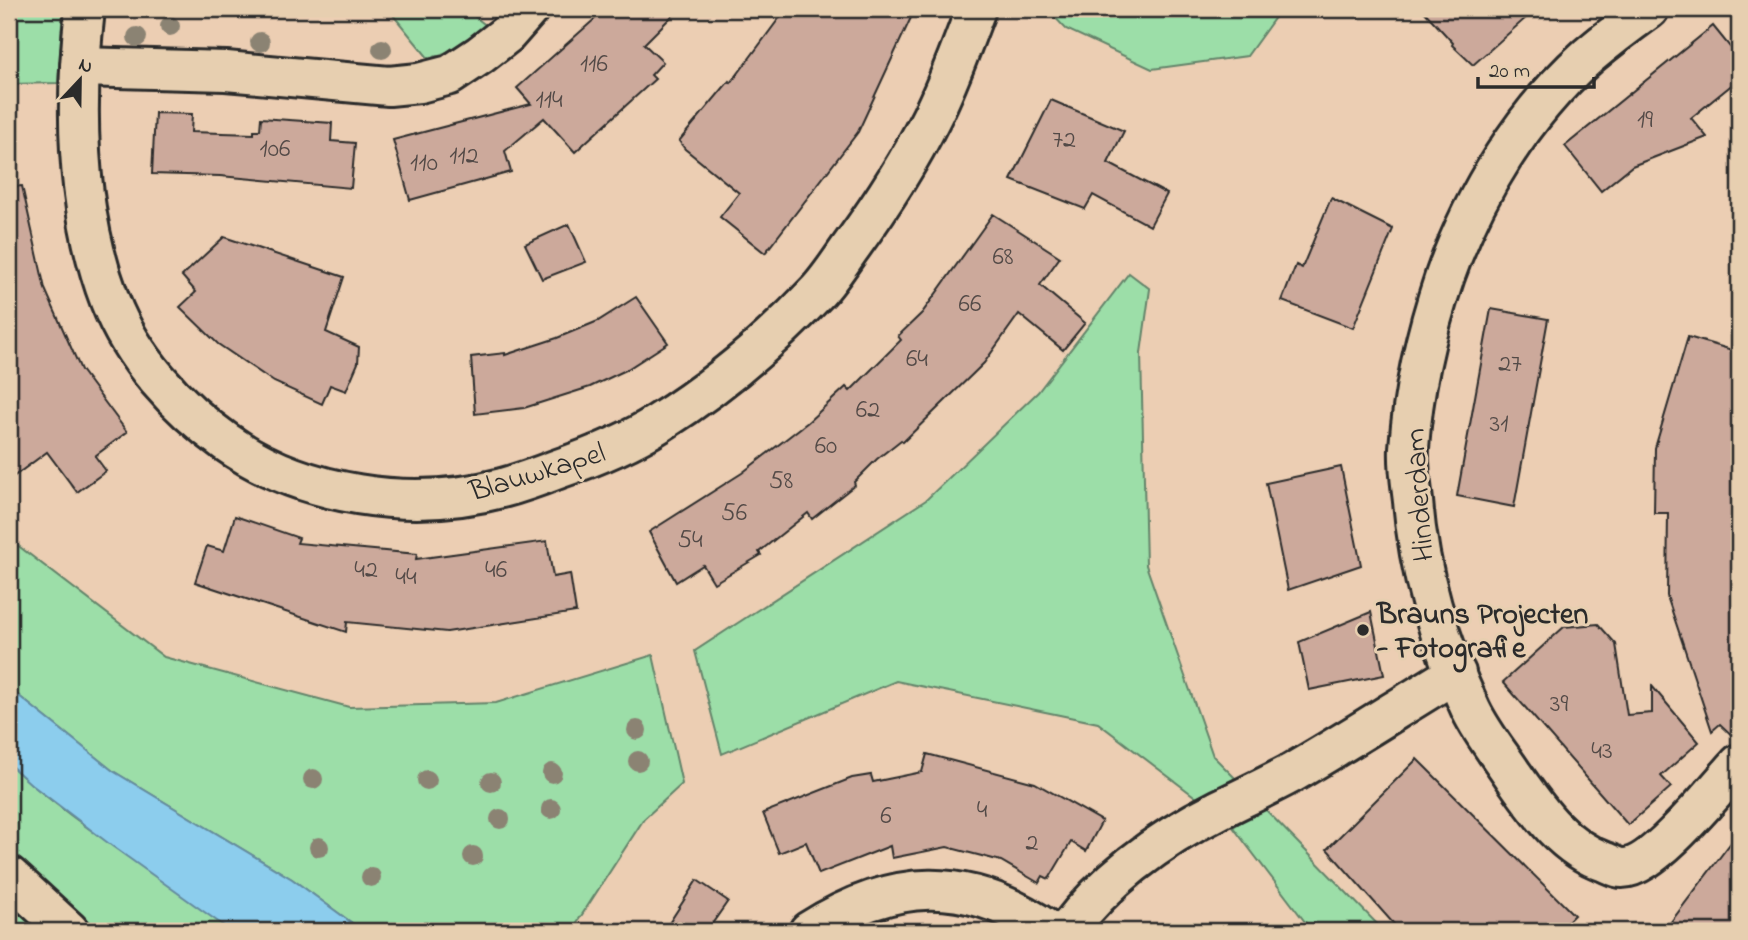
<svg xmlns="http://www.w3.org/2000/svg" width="1748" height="940" font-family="'Indie Flower',sans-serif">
  <rect width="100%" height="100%" fill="#ecceb3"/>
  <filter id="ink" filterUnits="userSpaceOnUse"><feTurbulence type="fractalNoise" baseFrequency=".0143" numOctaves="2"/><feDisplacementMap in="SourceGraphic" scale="14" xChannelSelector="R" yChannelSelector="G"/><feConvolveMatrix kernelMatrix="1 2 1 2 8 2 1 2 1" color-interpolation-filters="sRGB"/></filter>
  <g filter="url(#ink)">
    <g fill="#9cdea8" stroke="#64846a" stroke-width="2">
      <polygon points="9,9 63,9 58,83 9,84"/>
      <polygon points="388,9 465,9 488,27 460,47 429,59"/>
      <polygon points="1047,9 1281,9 1247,56 1152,69 1066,29"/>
      <polygon points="1129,273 1150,289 1141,353 1146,565 1213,756 1235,778 1202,802 1098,723 896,681 722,754 695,651 926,500 1038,392"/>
      <polygon points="9,533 16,544 164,657 349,707 496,703 653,655 682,784 644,819 576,924 574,931 363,931 292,879 113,771 9,688"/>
      <path d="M9,764c68,64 150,108 222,167h-131l-73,-62 -18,-18z"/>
      <polygon points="1264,808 1384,931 1312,931 1233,827"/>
      <polygon points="9,902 40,931 9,931"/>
    </g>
    <polygon fill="#8ccded" stroke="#658c9f" stroke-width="2" points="9,688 113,771 292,879 363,931 231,931 112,846 32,785 9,764"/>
    <g fill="#cca99b" stroke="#2b2b2b" stroke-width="2">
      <polygon points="606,9 679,9 644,44 663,62 651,75 655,79 575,152 544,118 505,151 511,172 410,200 393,140 531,104 517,88"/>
      <polygon points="786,9 915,9 858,132 765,253 720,217 739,193 685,149 679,141 729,81 731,83"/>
      <polygon points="1422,9 1536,9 1473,65 1452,45 1453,43"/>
      <polygon points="1713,26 1739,58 1739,79 1691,118 1707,137 1632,166 1601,191 1565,146"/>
      <polygon points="1051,100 1124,131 1108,163 1167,194 1150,226 1093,195 1085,209 1011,180"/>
      <polygon points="155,113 192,114 191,132 254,134 254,130 260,130 261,118 332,123 331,141 355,143 351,188 220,176 152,174"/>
      <polygon points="22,186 45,289 81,370 127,432 95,456 106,471 77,492 47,452 9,480 9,187"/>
      <polygon points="1331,198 1393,229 1353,328 1282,301 1296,265 1302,268"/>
      <polygon points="993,214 1060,257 1040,285 1085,323 1063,350 1019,314 984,363 903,442 901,440 877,459 854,482 855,485 812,519 808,513 759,552 761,555 714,583 703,565 676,582 649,532 742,473 808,422 846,387 850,391 901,340 898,336 922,313"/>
      <polygon points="569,224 586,262 542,279 525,244"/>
      <polygon points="224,237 344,277 326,332 359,347 358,363 346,391 330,385 322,404 274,382 218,344 180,307 196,292 182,276"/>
      <polygon points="636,297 668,343 626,370 590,387 524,408 475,414 471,357 505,353 505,355 557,338 598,321"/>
      <polygon points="1491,309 1548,319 1514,507 1457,496"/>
      <polygon points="1688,337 1739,352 1736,584 1739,583 1739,742 1720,724 1712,731 1667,596 1668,513 1654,513 1655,448"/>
      <polygon points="1341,467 1361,565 1288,590 1266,483"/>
      <polygon points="235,516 299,538 297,543 417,554 416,559 547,541 553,577 570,574 576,612 447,632 347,622 346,632 195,582 207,546 224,551"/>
      <polygon points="1371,612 1384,675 1309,690 1299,642"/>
      <polygon points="1598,624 1616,644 1627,715 1652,713 1652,686 1699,742 1661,776 1671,787 1628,825 1503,682 1564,627"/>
      <polygon points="927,754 1035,783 1102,821 1086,851 1071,842 1049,879 1043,876 1039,883 1001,861 947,847 892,858 890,846 819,874 806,842 779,853 763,813 852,778 871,775 873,782 922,772"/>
      <polygon points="1417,759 1574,915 1558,931 1400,931 1327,849"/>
      <polygon points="1739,832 1739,931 1664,931"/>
      <polygon points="697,880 728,901 707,931 664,931"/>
    </g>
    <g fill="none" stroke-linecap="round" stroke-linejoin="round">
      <g stroke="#2b2b2b" stroke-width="44">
        <g id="minor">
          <path d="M85,9c-11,96 -10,200 25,292 22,57 67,106 116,141 77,54 185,70 276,46 19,-5 38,-12 56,-19 35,-12 70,-26 101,-46 57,-36 113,-83 159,-132 13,-14 24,-32 35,-47 29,-40 56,-82 78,-126 18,-35 31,-73 45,-109"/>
          <path d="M1649,9c-21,15 -41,30 -61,47 -65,58 -114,138 -143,220 -19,56 -32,113 -36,172 -1,18 2,36 4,53 6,73 27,143 58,209 11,23 28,44 42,65 24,34 50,73 92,87 5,2 12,6 17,6 31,1 95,-80 117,-104"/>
          <polyline points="80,67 226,71 389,86 419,83 450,75 480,55 507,34 529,9"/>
          <path d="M809,931c84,-53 157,-57 240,0"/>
          <path d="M1067,931c39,-52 95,-93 153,-122 24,-12 48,-23 72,-36 56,-32 109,-67 164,-100"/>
        </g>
      </g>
      <g stroke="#2b2b2b" stroke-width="44">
        <polyline id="major" points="9,876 69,931"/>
      </g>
      <use href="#minor" stroke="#e7cfb0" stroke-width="38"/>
      <use href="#major" stroke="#e7cfb0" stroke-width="38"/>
    </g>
    <g fill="#8b8373">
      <circle cx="170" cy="26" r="10"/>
      <circle cx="137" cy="37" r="10"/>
      <circle cx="260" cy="42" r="10"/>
      <circle cx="382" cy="49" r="10"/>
      <circle cx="637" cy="730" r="10"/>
      <circle cx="638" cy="761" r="10"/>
      <circle cx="552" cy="773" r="10"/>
      <circle cx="313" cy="779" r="10"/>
      <circle cx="427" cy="780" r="10"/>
      <circle cx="491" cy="782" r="10"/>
      <circle cx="551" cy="809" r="10"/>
      <circle cx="500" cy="819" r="10"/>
      <circle cx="319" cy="847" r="10"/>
      <circle cx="473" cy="856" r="10"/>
      <circle cx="371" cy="877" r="10"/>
    </g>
  </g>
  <circle fill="#2b2b2b" stroke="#e7cfb0" stroke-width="2.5" cx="1363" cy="630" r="7"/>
  <g text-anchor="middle" stroke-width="6" stroke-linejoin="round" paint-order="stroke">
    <g font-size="26" fill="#534a47">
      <text x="594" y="71">116</text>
      <text x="549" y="107">114</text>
      <text x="1645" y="127">19</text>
      <text x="1064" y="147">72</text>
      <text x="275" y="156">106</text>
      <text x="464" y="163">112</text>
      <text x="424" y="170">110</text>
      <text x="1003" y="264">68</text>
      <text x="970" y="311">66</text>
      <text x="917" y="366">64</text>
      <text x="1510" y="371">27</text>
      <text x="868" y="417">62</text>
      <text x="1499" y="431">31</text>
      <text x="826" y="453">60</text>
      <text x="781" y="488">58</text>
      <text x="734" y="520">56</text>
      <text x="690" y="547">54</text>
      <text x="366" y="577">42</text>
      <text x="496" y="577">46</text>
      <text x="406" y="584">44</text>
      <text x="1559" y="711">39</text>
      <text x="1602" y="758">43</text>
      <text x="982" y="817">4</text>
      <text x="886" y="823">6</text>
      <text x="1032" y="850">2</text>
    </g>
    <g font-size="30" fill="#2b2b2b" stroke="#e7cfb0">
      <text transform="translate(537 471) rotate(-17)" y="10">Blauwkapel</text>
      <text transform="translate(1418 495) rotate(-94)" y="10">Hinderdam</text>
    </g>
    <g font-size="30" font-weight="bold" fill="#2b2b2b" stroke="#e7cfb0" text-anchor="start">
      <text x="1377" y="623">Brauns Projecten<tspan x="1377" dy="34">- Fotografie</tspan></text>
    </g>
  </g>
  <rect width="1748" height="940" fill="none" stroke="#e7cfb0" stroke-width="35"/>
  <rect x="18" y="18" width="1713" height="905" fill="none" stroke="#2b2b2b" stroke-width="2.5" filter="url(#ink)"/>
  <g transform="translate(80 80) rotate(22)" stroke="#e7cfb0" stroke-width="5" paint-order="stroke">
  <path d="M0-5L12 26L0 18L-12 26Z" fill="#2b2b2b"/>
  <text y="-10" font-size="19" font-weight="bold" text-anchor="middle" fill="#2b2b2b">N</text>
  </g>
  <path d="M1478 77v10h116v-10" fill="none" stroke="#2b2b2b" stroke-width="3.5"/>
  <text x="1489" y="77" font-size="21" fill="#2b2b2b" stroke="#e7cfb0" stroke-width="5" paint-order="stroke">20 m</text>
</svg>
